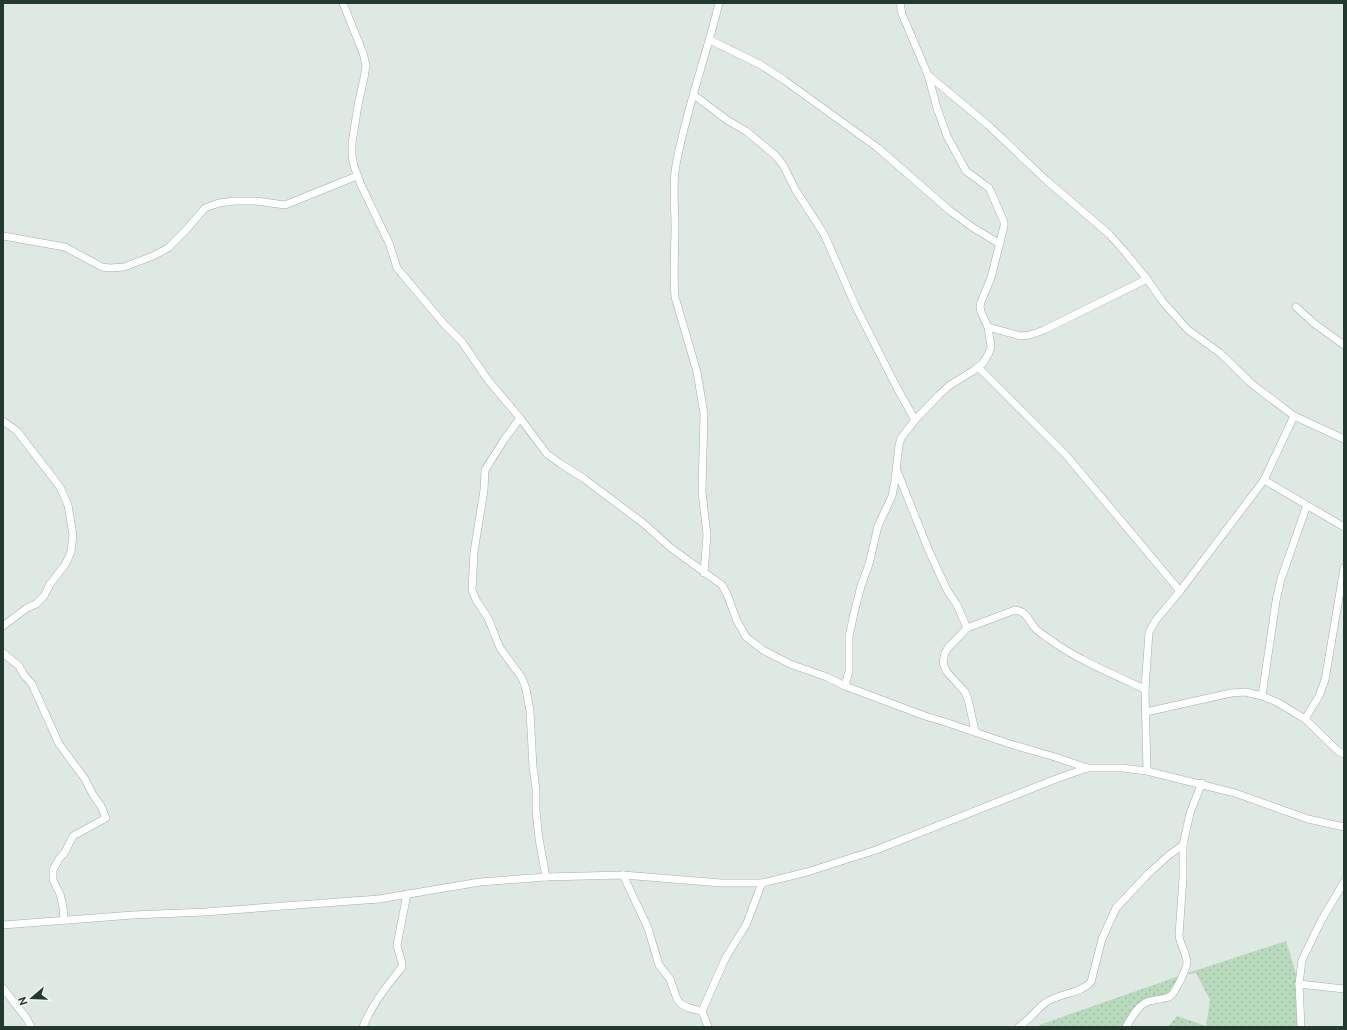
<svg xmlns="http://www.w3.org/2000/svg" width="1347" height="1030" font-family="Ubuntu,sans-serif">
  <defs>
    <pattern id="grass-dots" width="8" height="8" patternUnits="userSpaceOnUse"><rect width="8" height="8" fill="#b8dabc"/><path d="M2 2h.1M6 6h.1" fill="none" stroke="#9ebca2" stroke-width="1.8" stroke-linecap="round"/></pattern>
  </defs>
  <rect width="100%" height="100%" fill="#dfe9e3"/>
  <polygon fill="url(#grass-dots)" points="1286,941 1299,984 1301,1027 1168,1027 1177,1016 1206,1026 1210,1000 1196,973 1182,975 1170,996 1145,1003 1126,1027 1040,1027 1039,1025 1182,975"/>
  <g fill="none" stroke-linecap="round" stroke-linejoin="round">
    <g stroke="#a2b1a9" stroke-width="8">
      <g id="minor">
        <polyline points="343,3 363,53 366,65 364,78 358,105 352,143 352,156 354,166 361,185 389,243 397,268 444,324 462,342 488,380 520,418 547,454 561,464 583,478 643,523 671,548 722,585 727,594 737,621 746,637 763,650 790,664 827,677 845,686 925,716 945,722 1010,744 1055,757 1087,768"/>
        <polyline points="710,40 761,65 784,80 878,148 949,210 972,227 1000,244"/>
        <polyline points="928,75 988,125 1046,180 1109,234 1125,252 1147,279 1163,302 1188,330 1220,353 1252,384 1294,416 1344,439"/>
        <polyline points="694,95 727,120 746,131 776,156 783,165 795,189 824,234 856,307 897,388 915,420"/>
        <polyline points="3,236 65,247 102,267 110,268 124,267 153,256 168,248 186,230 205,208 219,203 235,201 256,201 285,205 357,176"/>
        <polyline points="1296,307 1315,324 1344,345"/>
        <polyline points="988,327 1020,336 1030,335 1044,330 1147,279"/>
        <polyline points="978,367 1066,455 1180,591"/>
        <polyline points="520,418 504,440 485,470 484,490 474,552 472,590 476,600 488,618 500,648 522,678 526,689 530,711 533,767 536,789 536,811 539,839 546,877"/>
        <polyline points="3,421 17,431 60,487 68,505 73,535 71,552 65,565 50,584 44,596 36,604 27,608 3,626"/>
        <polyline points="897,471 929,551 947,590 957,605 967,628"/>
        <polyline points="1264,480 1344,527"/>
        <path d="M704,573l3,-38 -5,-43 2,-78 -7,-42 -22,-75c-2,-24 0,-47 0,-71 0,-20 -3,-40 1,-61 10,-55 30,-108 43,-162"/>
        <polyline points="3,653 19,666 24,675 32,684 59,744 85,779 93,795 101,806 106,818 73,836 65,852 59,859 53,870 53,880 60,894 63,907 64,920"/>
        <polyline points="845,686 849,671 849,637 854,613 861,586 869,564 878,526 892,496 895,480 899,445 901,438 915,420 939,395 950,385 973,371 983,363 989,353 991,347 988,327 981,312 980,307 981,302 991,278 1004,226 1004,222 991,192 989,188 966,171 947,136 937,108 928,75 902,14 900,3"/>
        <polyline points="1262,696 1276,601 1281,579 1307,505"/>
        <polyline points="1146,712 1231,693 1245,692 1262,696 1277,702 1305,719 1338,751 1344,754"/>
        <polyline points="1305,719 1319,696 1325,680 1344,568"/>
        <path d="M975,731l-7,-32 -3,-7 -19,-21 -3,-9 2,-9 3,-5 19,-20 48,-18c13,2 12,9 20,18 3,4 10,8 14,11 29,21 63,35 96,50"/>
        <polyline points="1147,771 1145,689 1149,632 1156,620 1180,591 1264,480 1294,416"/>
        <polyline points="623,875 648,928 659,965 670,979 677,999 681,1004 689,1008 702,1011"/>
        <polyline points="3,925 133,915 205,912 379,899 480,882 546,877 623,875 721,883 762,883 807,872 876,850 1056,779 1087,768 1122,768 1147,771 1235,793 1308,819 1344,827"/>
        <polyline points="1299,984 1344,989"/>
        <polyline points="3,988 27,1019 31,1027"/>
        <path d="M363,1027c9,-23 24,-41 39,-60 1,-5 -4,-15 -5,-22l10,-51"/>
        <polyline points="708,1027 702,1011 726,957 746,925 762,883"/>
        <path d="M1019,1027c10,-7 17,-17 26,-24 14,-10 35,-9 46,-21l11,-43 14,-31 32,-34 21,-19 14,-10"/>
        <path d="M1126,1027c5,-8 10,-19 19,-24 7,-4 16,-3 24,-6 6,-3 18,-29 18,-35 -1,-10 -7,-17 -8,-27l4,-57v-33l7,-32 12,-30"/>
        <polyline points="1301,1027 1299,984 1302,960 1321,921 1344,882"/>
      </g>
    </g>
    <use href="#minor" stroke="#fff" stroke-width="7"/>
  </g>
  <rect width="1347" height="1030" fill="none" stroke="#21392e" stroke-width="8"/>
  <g transform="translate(32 998) rotate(251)" stroke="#eff6f1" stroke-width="3" paint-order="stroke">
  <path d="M0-3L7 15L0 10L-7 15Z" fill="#21392e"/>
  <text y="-6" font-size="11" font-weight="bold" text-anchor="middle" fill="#21392e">N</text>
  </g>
</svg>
